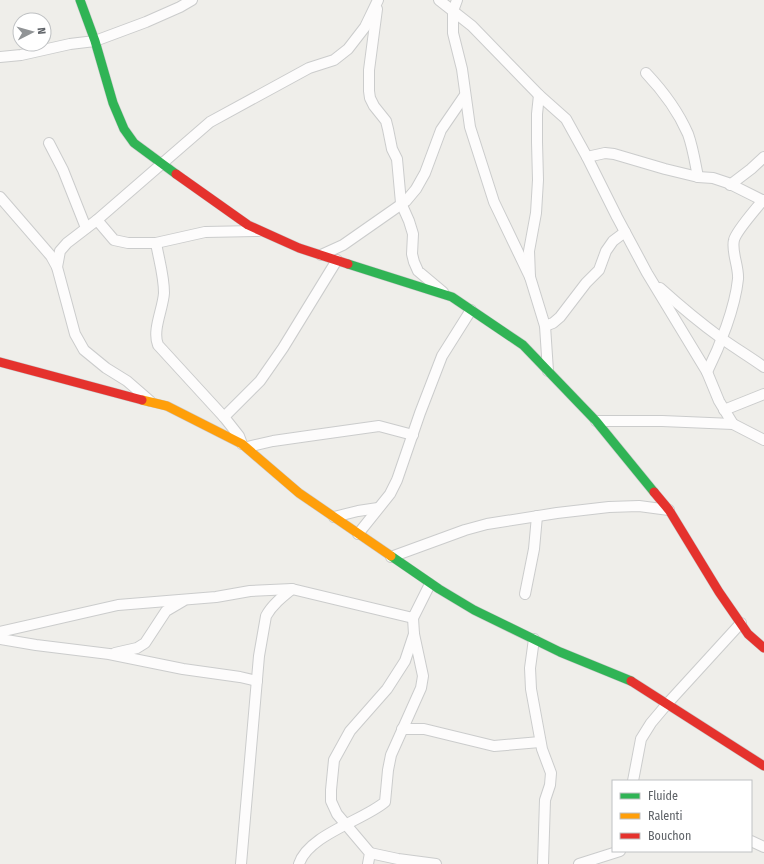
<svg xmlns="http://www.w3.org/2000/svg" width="764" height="864" font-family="'Fira Sans Condensed',sans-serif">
  <rect width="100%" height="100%" fill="#efeeea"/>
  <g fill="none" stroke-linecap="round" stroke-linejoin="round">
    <g stroke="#cbcccc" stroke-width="12">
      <g id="street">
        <polyline points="439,0 472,26 539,95 566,119 587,157 617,217 647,273 707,372 719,401 733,424"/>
        <polyline points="457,0 453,11 453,33 462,69 470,127 494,202 530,277"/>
        <polyline points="377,9 369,70 369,91 370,98 374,106 386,121 388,129 392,149 397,159 401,203 409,221 413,234 412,254 414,262 418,271 443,292"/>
        <polyline points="0,57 21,55 70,44 95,41 146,22 180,7 192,0"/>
        <path d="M646,73c17,18 32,38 42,61 5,14 7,28 10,43"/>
        <polyline points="539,95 537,114 537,142 538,180 536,213 529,251 530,277 545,326 548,371"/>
        <polyline points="49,143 63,170 86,228"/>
        <polyline points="587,157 605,153 614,154 665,169 698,177 713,178 728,183 764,201"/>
        <polyline points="730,185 751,169 764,157"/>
        <polyline points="0,197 51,256 57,267 75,334 84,350 106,368 127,381 150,401"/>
        <polyline points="97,220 114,240 128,243 156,243 205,232 258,231"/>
        <path d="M156,243c3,17 8,33 8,50 -1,16 -12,37 -6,52l66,72 15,19 3,8"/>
        <polyline points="321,255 343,245 406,201 416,189 425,173 441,130 465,95"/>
        <polyline points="57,267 60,251 67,243 97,220 210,122 309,68 334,60 348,49 365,27 378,0"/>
        <path d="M660,288c20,18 39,34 61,50 14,10 29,19 43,29"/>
        <polyline points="545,326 553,323 560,317 586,283 599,270 606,251 613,241 625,232"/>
        <path d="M707,372c13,-26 28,-64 31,-93 1,-12 -7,-28 -4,-39 2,-9 22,-31 29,-40"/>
        <polyline points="724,410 764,394"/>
        <polyline points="224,417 260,381 283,348 337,260"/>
        <polyline points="596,421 662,421 733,424 764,440"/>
        <polyline points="247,447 273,441 308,436 379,426 413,435"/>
        <polyline points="334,517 358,511 378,508"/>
        <polyline points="358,534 390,494 397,480 420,413 442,356 471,310"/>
        <polyline points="391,557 465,530 487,524 557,513 609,507 639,506 669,510"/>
        <polyline points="525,594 534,549 537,516"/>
        <polyline points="0,632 118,605 216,597 250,591 292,589 413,618 430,584"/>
        <polyline points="0,639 36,645 109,654 183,669 240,677 257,681"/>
        <polyline points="534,639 530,668 531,689 542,749 551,773 550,785 545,800 543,864"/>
        <polyline points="115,653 137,648 145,643 166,611 183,601"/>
        <polyline points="402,729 424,729 494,746 540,742"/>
        <polyline points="633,781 641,739 651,723 667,704 741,623"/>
        <polyline points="751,841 764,847"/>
        <polyline points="370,853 398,859 436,864"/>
        <path d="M241,864l18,-208 7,-40c6,-11 16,-19 26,-27"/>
        <path d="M299,864c9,-29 65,-44 86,-62l3,-32 3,-15 30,-67 2,-12 -9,-42"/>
        <polyline points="368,864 370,853 337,814 331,801 331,790 334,760 350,731 387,689 405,661 414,634 413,618"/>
        <polyline points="579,864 620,851"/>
      </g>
    </g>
    <g stroke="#cacacb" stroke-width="10">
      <g id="fast">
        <polyline points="80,0 95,41 113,103 124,129 134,143 176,174"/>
        <polyline points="348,264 452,297 523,345 596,421 654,492"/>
        <polyline points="391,556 439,589 474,610 560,652 631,681"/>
      </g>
    </g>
    <g stroke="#cacacb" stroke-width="10">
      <polyline id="slow" points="142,400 167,406 242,444 299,493 391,556"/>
    </g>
    <g stroke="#cacacb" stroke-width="10">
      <g id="jam">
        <polyline points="176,174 248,225 299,248 348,264"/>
        <polyline points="0,362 142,400"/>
        <polyline points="654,492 669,510 719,592 748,634 764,648"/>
        <polyline points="631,681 764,766"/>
      </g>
    </g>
    <use href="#street" stroke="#fdfcfc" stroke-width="10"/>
    <use href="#fast" stroke="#30b455" stroke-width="9"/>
    <use href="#slow" stroke="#ff9f0a" stroke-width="9"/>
    <use href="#jam" stroke="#e5322d" stroke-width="9"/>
  </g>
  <rect x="612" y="780" width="140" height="72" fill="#ffffff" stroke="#bfc1c3"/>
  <rect x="620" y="793" width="20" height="6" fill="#30b455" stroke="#bfc1c3"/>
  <text x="648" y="800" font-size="12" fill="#5f6368">Fluide</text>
  <rect x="620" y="813" width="20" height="6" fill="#ff9f0a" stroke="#bfc1c3"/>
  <text x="648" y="820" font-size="12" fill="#5f6368">Ralenti</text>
  <rect x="620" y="833" width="20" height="6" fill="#e5322d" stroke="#bfc1c3"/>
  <text x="648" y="840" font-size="12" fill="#5f6368">Bouchon</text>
  <g transform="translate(32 32) rotate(84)"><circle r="19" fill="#ffffff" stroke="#bfc1c3"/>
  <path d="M0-3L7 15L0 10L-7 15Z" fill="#919496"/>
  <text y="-6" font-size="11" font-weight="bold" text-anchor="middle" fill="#5f6368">N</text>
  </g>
</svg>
